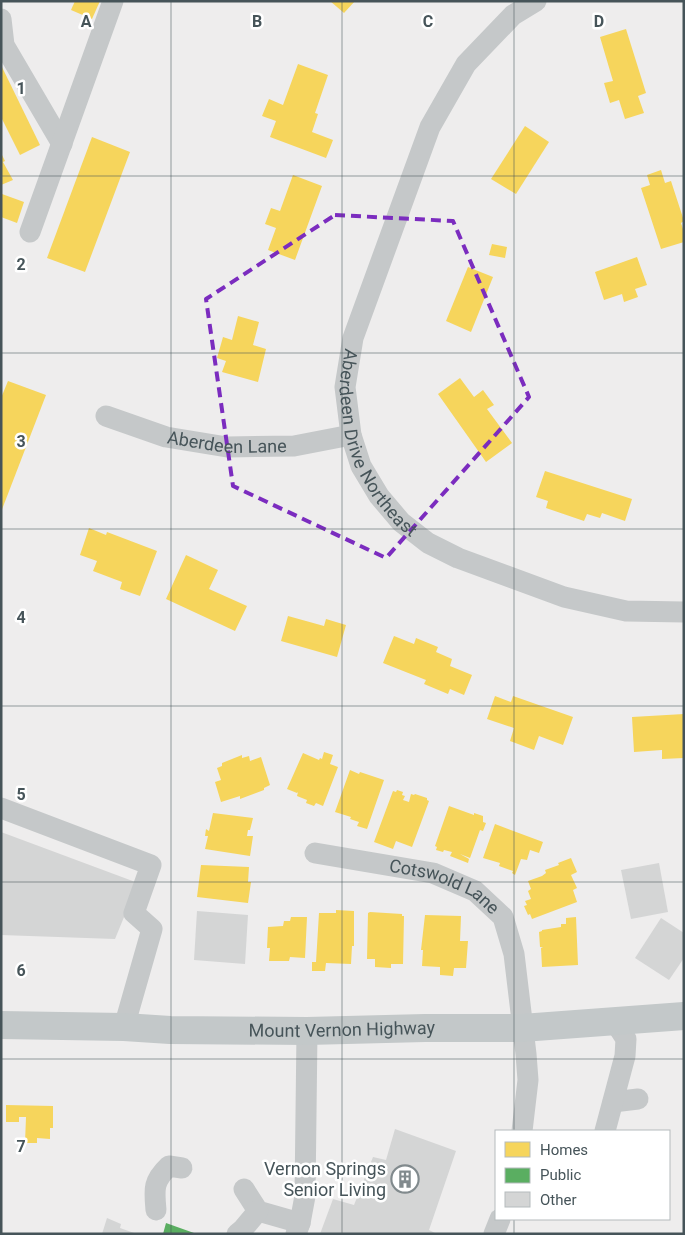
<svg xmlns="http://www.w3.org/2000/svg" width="685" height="1235" font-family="Roboto,sans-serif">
  <rect width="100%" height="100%" fill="#eeeded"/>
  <g fill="#f6d55c">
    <polygon points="75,1 100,1 92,19 71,10"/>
    <polygon points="330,1 355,1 344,13"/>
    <polygon points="626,29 646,93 638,96 644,113 625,119 619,100 610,103 604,83 613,81 600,37"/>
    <polygon points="298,64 328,75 315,113 318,114 312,132 333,140 326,158 270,137 276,121 262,116 269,99 283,105"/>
    <polygon points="1,65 40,145 20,155 1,117"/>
    <polygon points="525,126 549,142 516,194 491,179"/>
    <polygon points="92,137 130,152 85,272 47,258"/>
    <polygon points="1,153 5,161 3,162 13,180 1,185"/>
    <polygon points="661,170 665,183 671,181 684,221 681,223 684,232 684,242 661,249 641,188 650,185 647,175"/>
    <polygon points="293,175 322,186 295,260 268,250 276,228 265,224 271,208 280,211"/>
    <polygon points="2,194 24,202 17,223 1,217"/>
    <polygon points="492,244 507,247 505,258 489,255"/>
    <polygon points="637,257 647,285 635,289 638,297 624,302 622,294 604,300 595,272"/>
    <polygon points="468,267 493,277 471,332 446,321"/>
    <polygon points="238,316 259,322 253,345 266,349 258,382 222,372 226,361 217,358 223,337 232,340"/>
    <polygon points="460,378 474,397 483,390 494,405 487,409 512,443 486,462 438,394"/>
    <polygon points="8,381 46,395 1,512 1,398"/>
    <polygon points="545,471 632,499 625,521 602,513 600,518 587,514 584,521 546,508 548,501 536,497"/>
    <polygon points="89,528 106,535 107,532 157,551 140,596 120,589 122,582 93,571 97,561 80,555"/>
    <polygon points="186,555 218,570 209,589 247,606 235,631 166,599"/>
    <polygon points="288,616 324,626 326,619 346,625 337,657 281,641"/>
    <polygon points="394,636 414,644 416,638 438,647 436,652 452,659 450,666 472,675 464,695 450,689 448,694 424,684 426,680 383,663"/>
    <polygon points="495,696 511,702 513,696 573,717 563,745 539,736 534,750 510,741 514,728 487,719"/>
    <polygon points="684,714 684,758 662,759 662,750 634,752 632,717"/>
    <polygon points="324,752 333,755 330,764 338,767 323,806 316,803 314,806 306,803 307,800 297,796 298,792 297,793 287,789 303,753 319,760 320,758 322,759"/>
    <polygon points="242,755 242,758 249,756 250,761 261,757 270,785 264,788 264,790 240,799 240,796 221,802 215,782 221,780 217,768 222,766 222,763"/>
    <polygon points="350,770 359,774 360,772 384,780 367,829 357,826 359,822 350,819 351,817 335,812"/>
    <polygon points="397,790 403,792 402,795 405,796 403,800 409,802 411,794 414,795 415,794 427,798 427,800 429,801 412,847 396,841 393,849 374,842 393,791 396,792"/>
    <polygon points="449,806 474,815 474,813 483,816 483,822 486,823 483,831 480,830 470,858 460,854 469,859 468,863 450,856 452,852 444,850 443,852 436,850 437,847 435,846"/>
    <polygon points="213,813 253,818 250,830 248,830 247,836 253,836 250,856 205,849 208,836 205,836 206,829 209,831"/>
    <polygon points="495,824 543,842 539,853 530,850 527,860 521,859 515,875 512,873 513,871 499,866 500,863 483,858"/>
    <polygon points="571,858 577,872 571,875 577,888 573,890 577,902 532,919 530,914 528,915 524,906 527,905 525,901 531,899 528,891 531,889 528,881 542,876 546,873 545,870 559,865 558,863"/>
    <polygon points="201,865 249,867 248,882 251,882 248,903 197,897"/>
    <polygon points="336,910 354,911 354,946 352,946 351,964 326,963 325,971 312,971 312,962 316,962 319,913 336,913"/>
    <polygon points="370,912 402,914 402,916 404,916 403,964 391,964 391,968 375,967 375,959 367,959 368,913"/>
    <polygon points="425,915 461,916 460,941 468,941 466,968 454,968 453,976 440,975 440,967 422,966 423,950 421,950"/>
    <polygon points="291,917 307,917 305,958 290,957 289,961 269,961 270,948 267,948 268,927 283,926 284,921 290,921"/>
    <polygon points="576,917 578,965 542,967 541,948 543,947 540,947 539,932 542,931 542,930 561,927 561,924 566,924 566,918"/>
    <polygon points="6,1105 53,1106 53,1128 50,1128 50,1139 37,1138 37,1143 25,1143 26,1117 19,1117 19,1122 6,1122"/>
  </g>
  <polygon fill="#5aae61" points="166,1223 194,1233 194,1234 163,1234"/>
  <g fill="#d4d5d5">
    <polygon points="1,832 138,883 115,939 1,935"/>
    <polygon points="659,863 668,912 631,919 621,870"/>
    <polygon points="197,911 248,915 245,964 194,960"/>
    <polygon points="661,918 684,933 684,958 669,980 635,958"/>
    <polygon points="395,1129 456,1151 429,1230 437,1234 320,1234 333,1199 354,1205 373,1157 386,1160"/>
    <polygon points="107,1218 121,1224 120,1228 137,1234 102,1234"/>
  </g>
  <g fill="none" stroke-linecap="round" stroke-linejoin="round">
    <g stroke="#c5c8c9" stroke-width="21">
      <path id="s1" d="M536,1l-23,14 -47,49 -36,63 -77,211 -8,49 6,48 10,31 18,30 22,26 27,21 30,15 106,39 62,14 58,1"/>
      <polyline points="1,19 4,45 62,144"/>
      <polyline points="30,232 113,1"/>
      <path id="s2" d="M106,416l60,21 61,10 67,-1 57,-11"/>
      <polyline points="1,808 151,865 134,913 152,929 124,1027"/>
      <path id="s3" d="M315,853l118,20 42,18 28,26 11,37 12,100 2,26 -6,51"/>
      <polyline points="613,1102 638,1099"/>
      <polyline points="605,1131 625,1056 626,1039 615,1022"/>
      <polyline points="244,1189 258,1211 300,1223"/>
      <path d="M156,1210c-2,-21 -3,-29 13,-44l13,2"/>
      <polyline points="237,1234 243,1229 258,1211"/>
      <polyline points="296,1234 300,1223 305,1196 307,1031"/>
      <polyline points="494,1234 500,1219"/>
    </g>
    <path stroke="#c3c8c9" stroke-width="28" id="s4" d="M1,1025l123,2 46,3 137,1 118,-3h97l162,-12"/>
  </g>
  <path fill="none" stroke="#7b2cbf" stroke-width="4" stroke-dasharray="10 6" stroke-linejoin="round" d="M335,215l118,6 76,176 -143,161 -153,-72 -27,-187z"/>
  <path fill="none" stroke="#465459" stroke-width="1" stroke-opacity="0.55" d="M171,1v1233M342,1v1233M514,1v1130M1,176h683M1,353h683M1,529h683M1,706h683M1,882h683M1,1059h683M514,1219v15"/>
  <defs>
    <g id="building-ring" transform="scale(1.4375)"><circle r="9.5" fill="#fff" stroke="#818a8d" stroke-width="1.5"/><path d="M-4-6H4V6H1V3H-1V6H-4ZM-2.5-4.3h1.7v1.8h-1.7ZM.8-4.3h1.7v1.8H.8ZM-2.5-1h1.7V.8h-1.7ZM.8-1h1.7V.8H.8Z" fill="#818a8d"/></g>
  </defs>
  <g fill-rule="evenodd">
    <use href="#building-ring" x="405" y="1179"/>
  </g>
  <g text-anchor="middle" stroke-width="5" stroke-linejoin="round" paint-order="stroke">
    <g font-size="18" fill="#465459" stroke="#fff">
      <text dy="6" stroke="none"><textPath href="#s2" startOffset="125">Aberdeen Lane</textPath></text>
      <text dy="6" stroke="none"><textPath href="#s1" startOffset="506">Aberdeen Drive Northeast</textPath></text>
      <text dy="6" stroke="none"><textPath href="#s3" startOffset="135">Cotswold Lane</textPath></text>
      <text dy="6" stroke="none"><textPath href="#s4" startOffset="341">Mount Vernon Highway</textPath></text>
    </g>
    <g font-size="18" fill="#465459" stroke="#fff" text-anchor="end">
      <text x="386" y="1175">Vernon Springs<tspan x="386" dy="21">Senior Living</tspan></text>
    </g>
  </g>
  <g font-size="16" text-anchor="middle" font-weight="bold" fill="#465459" stroke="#fff" stroke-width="5" stroke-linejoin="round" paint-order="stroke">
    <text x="86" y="27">A</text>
    <text x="257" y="27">B</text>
    <text x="428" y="27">C</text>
    <text x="599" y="27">D</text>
    <text x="21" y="94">1</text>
    <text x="21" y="270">2</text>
    <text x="21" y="447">3</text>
    <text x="21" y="623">4</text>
    <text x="21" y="800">5</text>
    <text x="21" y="976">6</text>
    <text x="21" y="1152">7</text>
  </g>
  <rect width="685" height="1235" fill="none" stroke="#465459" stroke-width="5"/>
  <rect x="495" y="1130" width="175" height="90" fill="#ffffff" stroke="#b5bbbd"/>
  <rect x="505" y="1142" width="25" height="15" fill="#f6d55c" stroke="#b5bbbd"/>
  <text x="540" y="1155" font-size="15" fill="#465459">Homes</text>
  <rect x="505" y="1168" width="25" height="15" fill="#5aae61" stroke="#b5bbbd"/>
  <text x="540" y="1180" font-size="15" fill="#465459">Public</text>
  <rect x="505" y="1192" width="25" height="15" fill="#d4d5d5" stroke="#b5bbbd"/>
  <text x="540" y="1205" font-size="15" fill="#465459">Other</text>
</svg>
